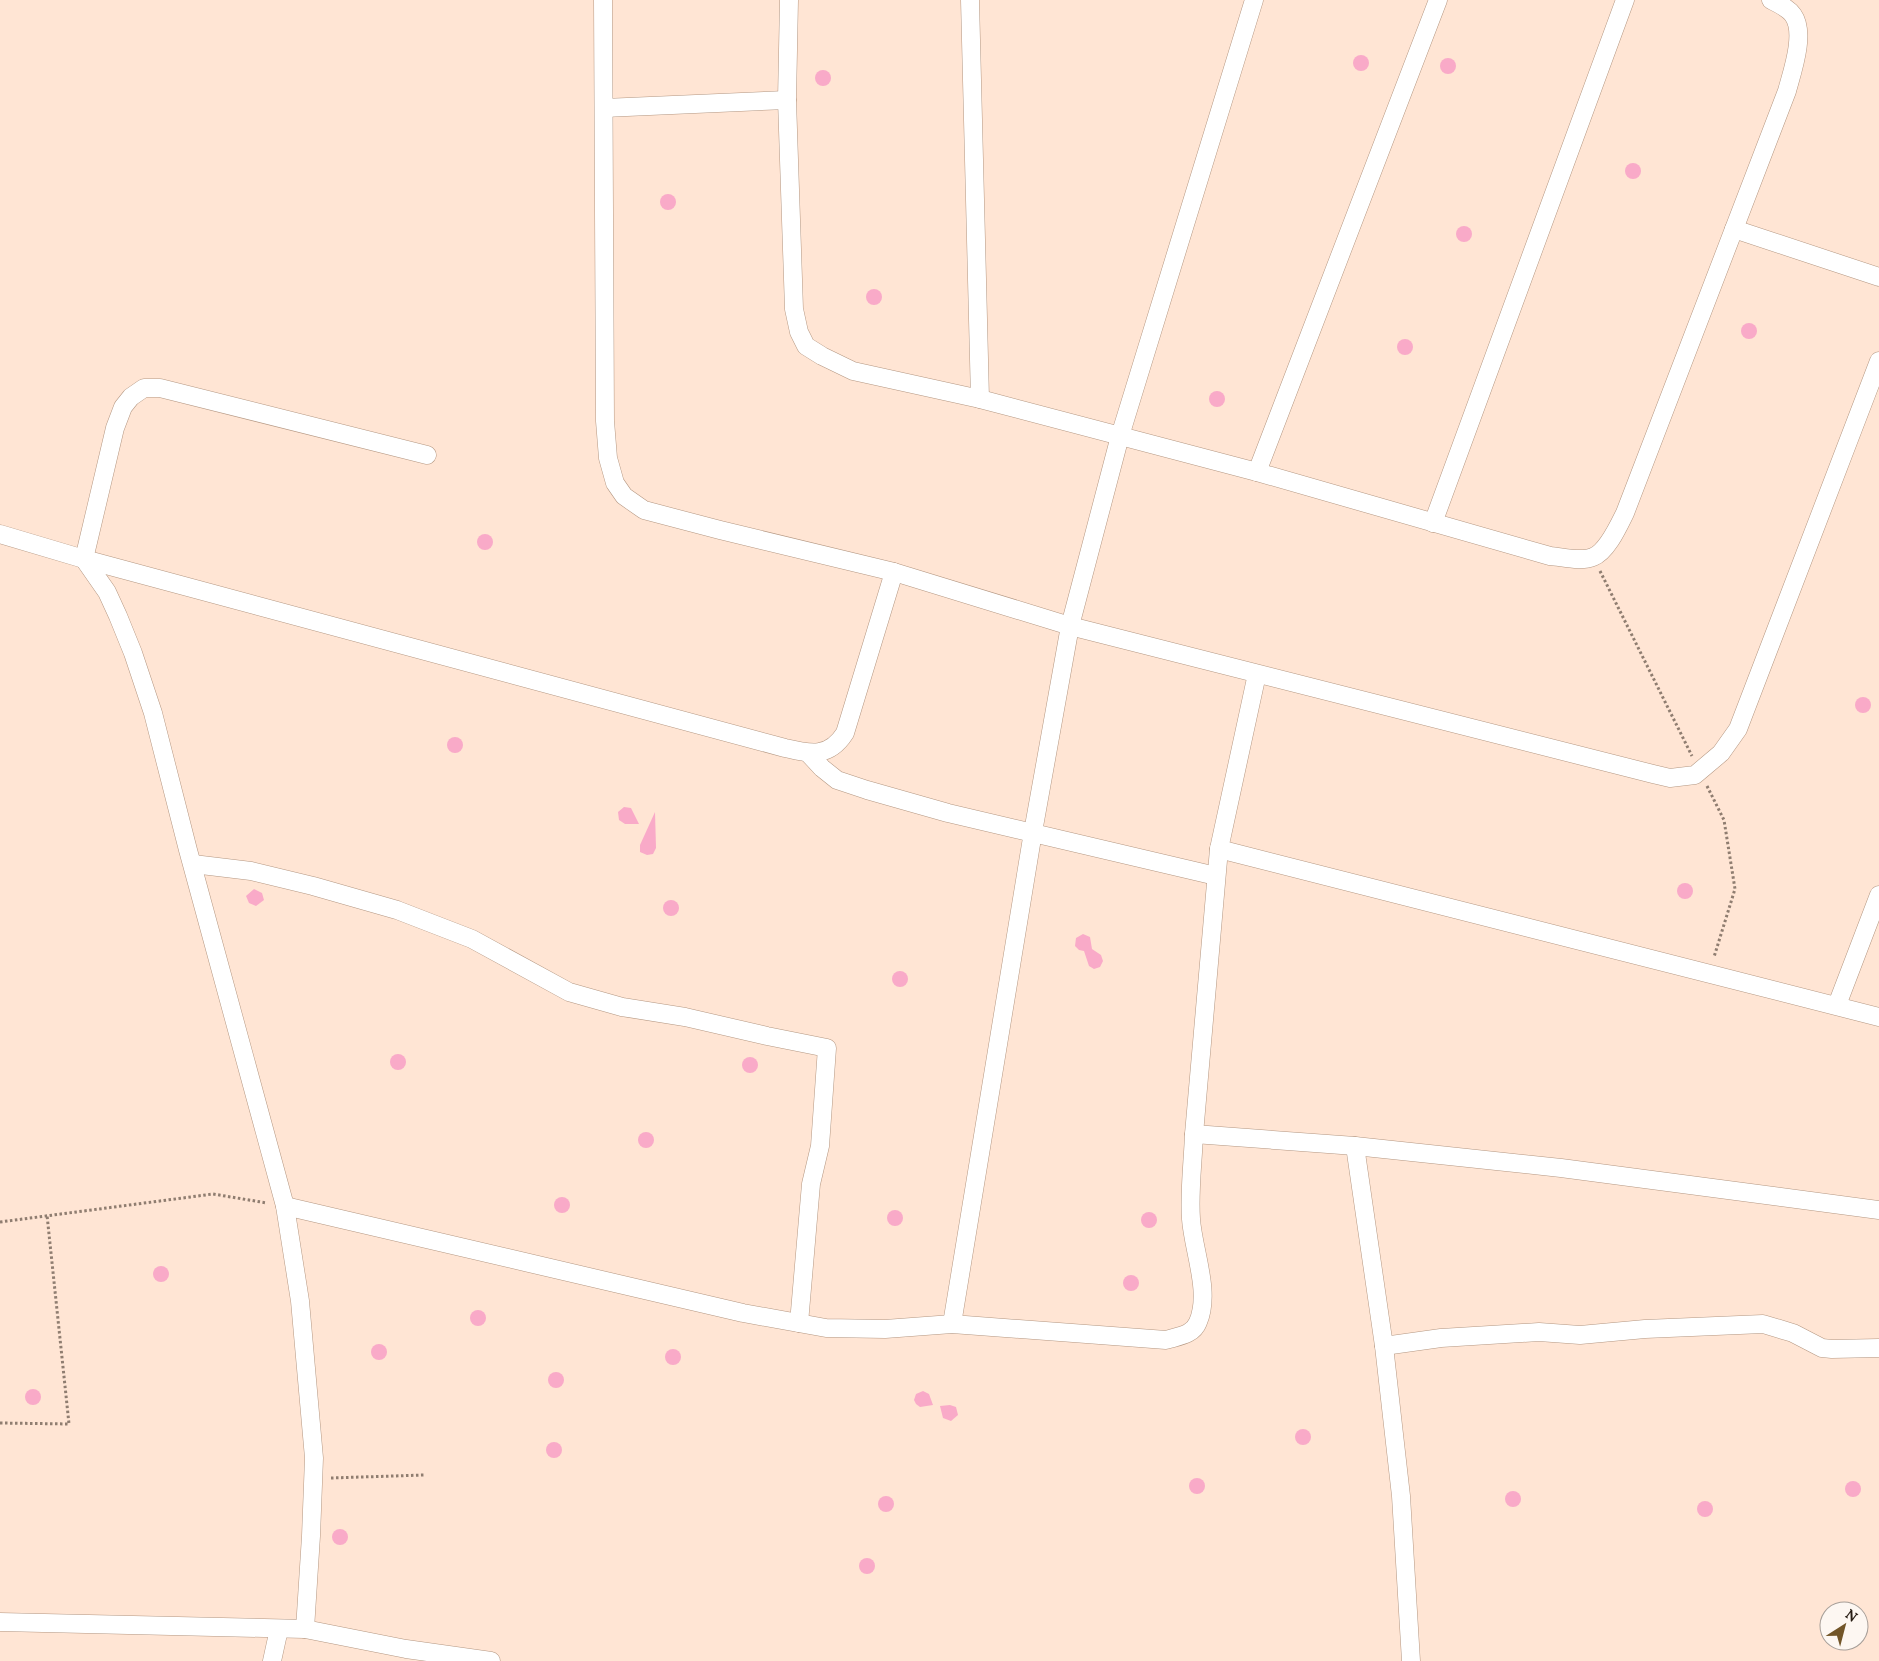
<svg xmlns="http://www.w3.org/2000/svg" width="1879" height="1661" font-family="Lora,serif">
  <rect width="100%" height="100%" fill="#ffe5d4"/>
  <g fill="#f9aac8">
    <circle cx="1361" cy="63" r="8"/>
    <circle cx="1448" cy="66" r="8"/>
    <circle cx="823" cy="78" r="8"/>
    <circle cx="1633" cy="171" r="8"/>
    <circle cx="668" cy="202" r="8"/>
    <circle cx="1464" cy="234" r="8"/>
    <circle cx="874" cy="297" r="8"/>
    <circle cx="1749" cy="331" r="8"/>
    <circle cx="1405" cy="347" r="8"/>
    <circle cx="1217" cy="399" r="8"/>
    <circle cx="485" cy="542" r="8"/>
    <circle cx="1863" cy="705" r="8"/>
    <circle cx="455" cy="745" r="8"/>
    <polygon points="624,807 631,808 639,824 625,824 619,820 618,812"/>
    <polygon points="655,812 656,848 653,854 647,855 640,852 640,845"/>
    <circle cx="1685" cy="891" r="8"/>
    <polygon points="254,889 262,893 264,900 256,906 249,903 246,896"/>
    <circle cx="671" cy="908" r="8"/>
    <polygon points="1083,934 1090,937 1092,949 1101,955 1103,961 1100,967 1094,969 1089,966 1084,951 1079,950 1075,946 1076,938"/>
    <circle cx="900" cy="979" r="8"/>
    <circle cx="398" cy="1062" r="8"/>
    <circle cx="750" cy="1065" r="8"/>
    <circle cx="646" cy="1140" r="8"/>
    <circle cx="562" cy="1205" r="8"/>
    <circle cx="895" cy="1218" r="8"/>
    <circle cx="1149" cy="1220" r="8"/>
    <circle cx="161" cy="1274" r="8"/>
    <circle cx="1131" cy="1283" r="8"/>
    <circle cx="478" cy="1318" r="8"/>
    <circle cx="379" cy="1352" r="8"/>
    <circle cx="673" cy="1357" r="8"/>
    <circle cx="556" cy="1380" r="8"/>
    <circle cx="33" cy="1397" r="8"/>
    <polygon points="923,1391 929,1394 933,1405 920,1407 916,1404 914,1400 916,1394"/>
    <polygon points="950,1405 956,1407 958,1415 951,1421 943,1418 940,1406"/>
    <circle cx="1303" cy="1437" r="8"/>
    <circle cx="554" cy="1450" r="8"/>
    <circle cx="1197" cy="1486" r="8"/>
    <circle cx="1853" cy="1489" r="8"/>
    <circle cx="1513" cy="1499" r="8"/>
    <circle cx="886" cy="1504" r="8"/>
    <circle cx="1705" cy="1509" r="8"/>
    <circle cx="340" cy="1537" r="8"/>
    <circle cx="867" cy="1566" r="8"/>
  </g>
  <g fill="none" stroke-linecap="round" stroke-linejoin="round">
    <g stroke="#b49782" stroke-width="19">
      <g id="street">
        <polyline points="603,0 605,421 608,458 615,483 624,496 644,510 720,530 894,572 1070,626 1653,774 1670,778 1695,775 1721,753 1738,729 1879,361"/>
        <path d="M789,0l-2,100 7,209 5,23 7,14 16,10 31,15 127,28 277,73 293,84c13,1 31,6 43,1 14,-5 26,-32 32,-44l162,-422c5,-19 19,-58 6,-76 -5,-7 -14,-11 -22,-15"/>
        <polyline points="970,0 980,399"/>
        <polyline points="604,108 787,100"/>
        <polyline points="1734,229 1879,277"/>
        <polyline points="1257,472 1438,0"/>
        <polyline points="1433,523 1625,0"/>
        <path d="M0,534l84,25 701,189c26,6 44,10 60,-15l49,-161"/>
        <polyline points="1257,674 1219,849 1879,1017"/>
        <polyline points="808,753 822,768 837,780 867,790 948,813 1216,876"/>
        <polyline points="1219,849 1194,1134 1355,1146 1561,1168 1879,1210"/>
        <polyline points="193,864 251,871 313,886 397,910 472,939 569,992 622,1007 685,1017 767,1036 827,1048 820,1146 811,1184 799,1323"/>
        <polyline points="1837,1005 1879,895"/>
        <polyline points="1355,1146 1384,1346 1401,1496 1411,1661"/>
        <path d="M285,1206l458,107 83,15 59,1 67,-5 214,16c13,-4 27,-5 32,-18 13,-30 -5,-72 -7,-103 -2,-28 2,-57 3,-85"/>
        <polyline points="952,1324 1033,832 1070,626 1120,436 1254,0"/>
        <polyline points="1384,1346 1441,1338 1539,1332 1580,1335 1645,1329 1763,1324 1793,1333 1822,1348 1832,1349 1879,1348"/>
        <polyline points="0,1622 305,1629 406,1649 491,1661"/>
        <polyline points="305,1629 311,1536 314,1458 300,1301 285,1206 188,850 153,713 133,653 118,616 107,592 84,559 115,428 123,407 131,397 144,388 160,388 427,455"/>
        <polyline points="272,1661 279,1629"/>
      </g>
    </g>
    <g stroke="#8f7d70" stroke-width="3" stroke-dasharray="2.5 2.5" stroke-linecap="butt">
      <polyline points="1600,571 1692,756"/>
      <polyline points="1707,786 1724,820 1735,889 1714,957"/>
      <polyline points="0,1222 213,1194 267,1203"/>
      <polyline points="0,1423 69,1424 47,1215"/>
      <polyline points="331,1478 424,1475"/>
    </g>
    <use href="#street" stroke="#fff" stroke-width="18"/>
  </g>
  <g transform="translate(1844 1626) rotate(36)"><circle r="24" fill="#fdf7f2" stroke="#a79f99"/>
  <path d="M0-4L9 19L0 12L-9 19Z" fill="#725528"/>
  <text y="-8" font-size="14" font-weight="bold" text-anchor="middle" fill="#271c13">N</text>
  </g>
</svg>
